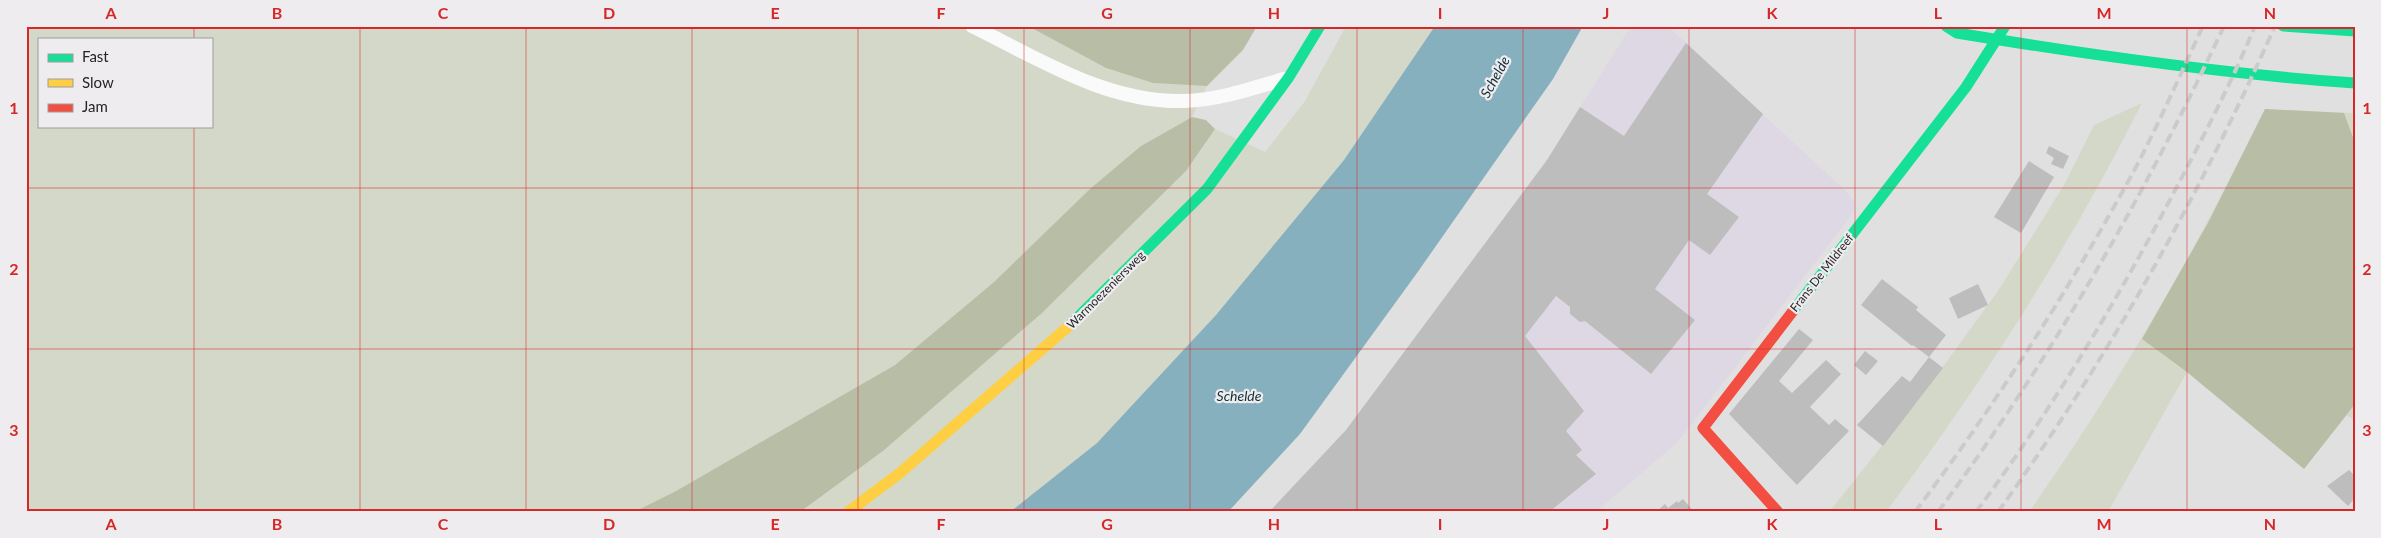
<svg xmlns="http://www.w3.org/2000/svg" width="2381" height="538" font-family="Lato,sans-serif">
  <rect width="100%" height="100%" fill="#e1e0e1"/>
  <polygon fill="#ded8e4" points="1631,26 1668,26 1849,194 1855,204 1853,213 1678,442 1596,512 1269,512 1346,430 1547,160"/>
  <g fill="#d3d8c8" fill-rule="evenodd">
    <path d="M26,26h1002l78,42 47,15 54,3 -15,31 -51,29 -147,136 -99,83 -219,126 -42,21h-608zM39,39h172v87h-172z"/>
    <polygon points="1346,26 1435,26 1344,160 1216,315 1097,443 1010,512 800,512 883,451 1042,313 1186,171 1215,129 1265,152 1305,101"/>
    <path d="M2142,103c-73,145 -159,279 -256,409h-57l95,-119 74,-102 66,-106 30,-60z"/>
    <path d="M2265,109l90,4v308l-8,-6 -43,54 -117,-97 -79,140h-79c90,-128 167,-262 236,-403z"/>
  </g>
  <g fill="#b7bea5">
    <polygon points="1028,26 1257,26 1243,50 1207,86 1153,83 1106,68"/>
    <polygon points="2265,109 2344,113 2355,143 2355,404 2304,469 2187,372 2142,339 2208,223"/>
    <polygon points="1192,117 1206,120 1215,129 1186,171 1042,313 883,451 800,512 634,512 676,491 895,365 994,282 1090,189 1141,146"/>
  </g>
  <polygon fill="#87b0bf" points="1435,26 1583,26 1553,79 1417,273 1300,434 1228,512 1010,512 1097,443 1216,315 1344,160"/>
  <g fill="#bebdbe">
    <polygon points="1686,43 1763,114 1707,194 1739,217 1710,255 1689,240 1655,289 1695,320 1651,374 1585,321 1580,322 1570,314 1570,307 1556,296 1525,336 1584,411 1566,431 1582,450 1576,455 1596,474 1549,512 1269,512 1346,430 1547,160 1580,107 1624,136"/>
    <polygon points="2049,146 2069,156 2063,169 2051,164 2054,158 2046,153"/>
    <polygon points="2029,161 2054,177 2021,233 1994,217"/>
    <polygon points="1882,279 1918,307 1916,310 1946,335 1929,357 1913,345 1912,346 1861,305"/>
    <polygon points="1978,284 1988,305 1958,319 1949,298"/>
    <polygon points="1799,329 1813,340 1779,381 1792,393 1826,360 1841,374 1810,407 1829,425 1835,419 1849,431 1797,485 1729,414"/>
    <polygon points="1865,351 1878,361 1866,375 1854,365"/>
    <polygon points="1929,357 1943,368 1883,446 1857,425 1902,376 1910,382"/>
    <polygon points="2349,470 2355,476 2355,498 2348,506 2327,486"/>
    <polygon points="1683,499 1694,512 1656,512 1665,504 1668,508 1677,501 1678,503"/>
  </g>
  <g fill="none" stroke-linecap="round" stroke-linejoin="round">
    <path stroke="#fafafa" stroke-width="14" d="M972,26c67,33 135,77 212,75 34,-1 67,-12 100,-22"/>
    <g stroke="#16e098" stroke-width="11">
      <path d="M1946,26l11,7c132,22 264,41 398,50"/>
      <polyline points="2283,26 2355,31"/>
      <polyline points="1793,311 1966,87 2005,26"/>
      <polyline points="1070,325 1207,189 1289,77 1320,26"/>
    </g>
    <polyline stroke="#ffcf43" stroke-width="11" points="848,512 900,473 1070,325"/>
    <polyline stroke="#f24e42" stroke-width="11" points="1778,512 1703,428 1793,311"/>
    <g stroke="#cbcbcc" stroke-width="4" stroke-dasharray="10 5" stroke-linecap="butt">
      <path d="M1915,512c82,-110 156,-225 221,-345 24,-46 45,-94 67,-141"/>
      <path d="M1938,512c112,-152 206,-315 286,-486"/>
      <path d="M1976,512c74,-100 138,-206 196,-316 29,-55 59,-112 83,-170"/>
      <path d="M1998,512c109,-152 201,-315 277,-486"/>
    </g>
  </g>
  <path fill="none" stroke="#d62828" stroke-width="1" stroke-opacity="0.55" d="M194,26v13M360,26v486M526,26v486M692,26v486M858,26v486M1024,26v486M1190,26v486M1357,26v486M1523,26v486M1689,26v486M1855,26v486M2021,26v486M2187,26v486M194,126v386M26,188h2329M26,349h2329"/>
  <g text-anchor="middle" stroke-width="4.5" stroke-linejoin="round" paint-order="stroke">
    <g font-size="12" fill="#262526" stroke="#eeecef">
      <text transform="translate(1822 273) rotate(-52)" y="4">Frans De Mildreef</text>
      <text transform="translate(1106 290) rotate(-45)" y="4">Warmoezeniersweg</text>
    </g>
    <g font-size="14" font-style="italic" fill="#122f39" stroke="#eeecef">
      <text transform="translate(1495 77) rotate(-61)" y="5">Schelde</text>
      <text x="1239" y="401">Schelde</text>
    </g>
  </g>
  <rect width="2381" height="538" fill="none" stroke="#eeecef" stroke-width="55"/>
  <rect x="38" y="38" width="175" height="90" fill="#eeecef" stroke="#9e9c9f"/>
  <rect x="48" y="54" width="25" height="8" fill="#16e098" stroke="#9e9c9f"/>
  <text x="82" y="62" font-size="15" fill="#262526">Fast</text>
  <rect x="48" y="79" width="25" height="8" fill="#ffcf43" stroke="#9e9c9f"/>
  <text x="82" y="88" font-size="15" fill="#262526">Slow</text>
  <rect x="48" y="104" width="25" height="8" fill="#f24e42" stroke="#9e9c9f"/>
  <text x="82" y="112" font-size="15" fill="#262526">Jam</text>
  <rect x="28" y="28" width="2326" height="482" fill="none" stroke="#d62828" stroke-width="2"/>
  <g font-size="16" text-anchor="middle" font-weight="bold" fill="#d62828">
    <text x="111" y="19">A</text>
    <text x="277" y="19">B</text>
    <text x="443" y="19">C</text>
    <text x="609" y="19">D</text>
    <text x="775" y="19">E</text>
    <text x="941" y="19">F</text>
    <text x="1107" y="19">G</text>
    <text x="1274" y="19">H</text>
    <text x="1440" y="19">I</text>
    <text x="1606" y="19">J</text>
    <text x="1772" y="19">K</text>
    <text x="1938" y="19">L</text>
    <text x="2104" y="19">M</text>
    <text x="2270" y="19">N</text>
    <text x="14" y="114">1</text>
    <text x="2367" y="114">1</text>
    <text x="14" y="275">2</text>
    <text x="2367" y="275">2</text>
    <text x="14" y="436">3</text>
    <text x="2367" y="436">3</text>
    <text x="111" y="530">A</text>
    <text x="277" y="530">B</text>
    <text x="443" y="530">C</text>
    <text x="609" y="530">D</text>
    <text x="775" y="530">E</text>
    <text x="941" y="530">F</text>
    <text x="1107" y="530">G</text>
    <text x="1274" y="530">H</text>
    <text x="1440" y="530">I</text>
    <text x="1606" y="530">J</text>
    <text x="1772" y="530">K</text>
    <text x="1938" y="530">L</text>
    <text x="2104" y="530">M</text>
    <text x="2270" y="530">N</text>
  </g>
</svg>
